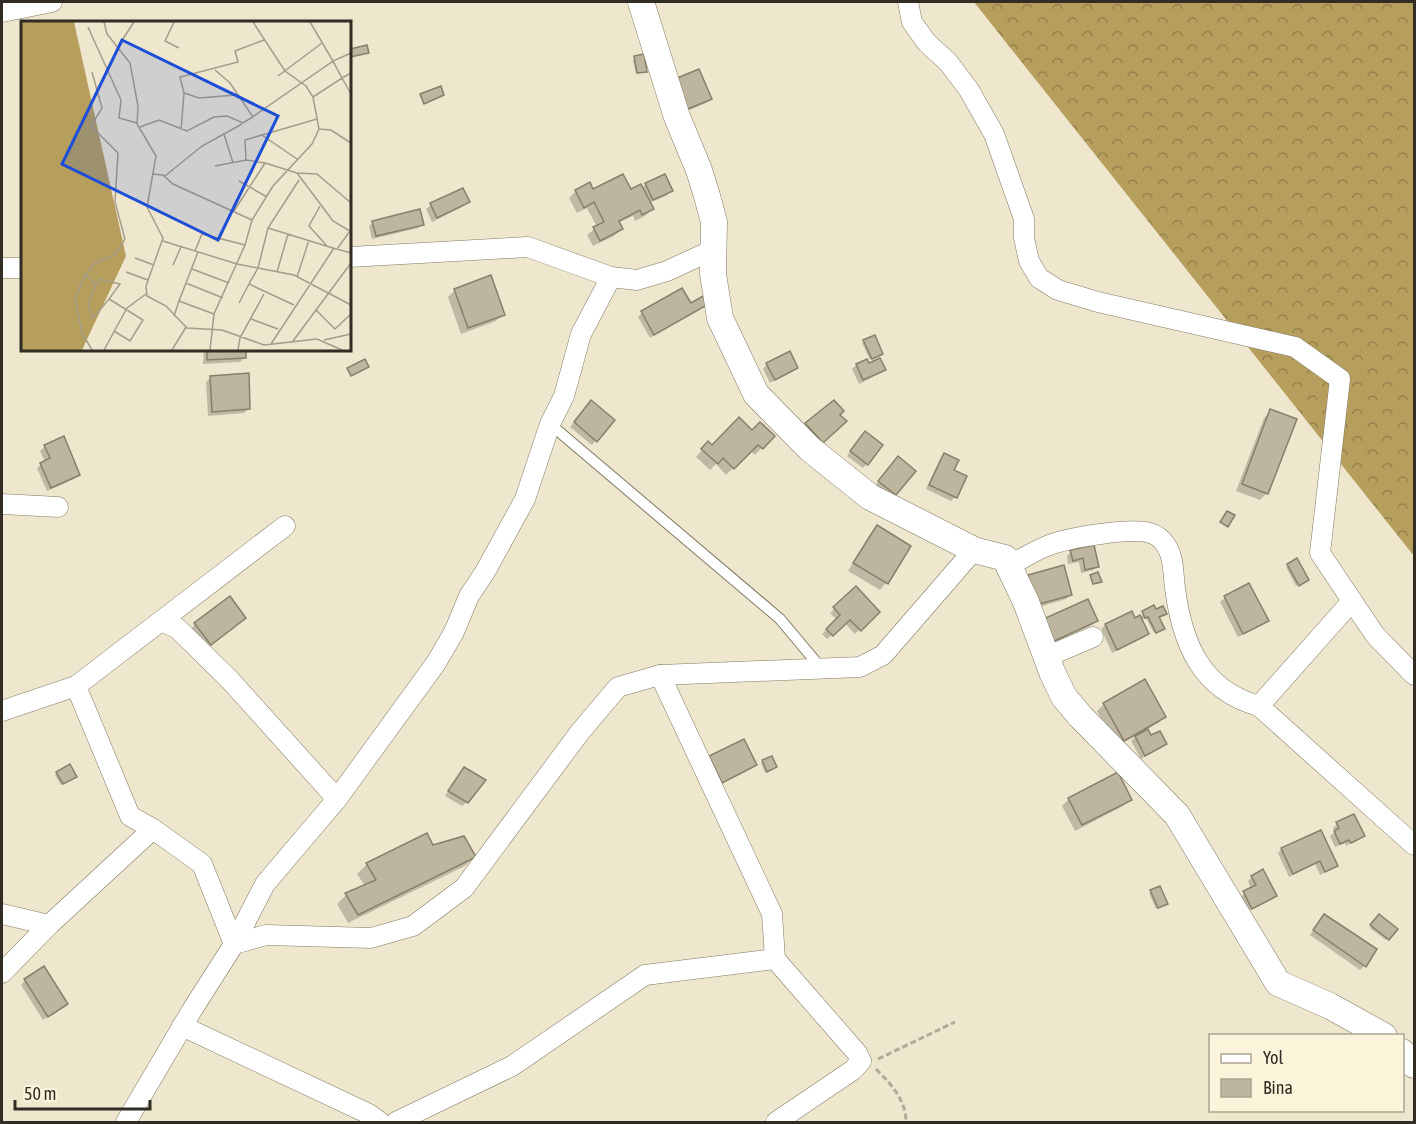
<svg xmlns="http://www.w3.org/2000/svg" width="1416" height="1124" font-family="'Asap Condensed',sans-serif">
  <defs>
    <pattern id="forest-crowns" width="20" height="18" patternUnits="userSpaceOnUse" patternTransform="scale(1.5)"><rect width="20" height="18" fill="#b69e5c"/><path d="M2 6a3 3 0 1 1 6 0M12 15a3 3 0 1 1 6 0" fill="none" stroke="#95814c"/></pattern>
  </defs>
  <rect width="100%" height="100%" fill="#efe6ce"/>
  <polygon fill="url(#forest-crowns)" points="974,2 1414,2 1414,556"/>
  <g fill="#0003">
    <polygon points="635,58 646,71 644,73 636,74 633,60"/>
    <polygon points="666,87 710,99 706,103 678,115"/>
    <polygon points="646,184 671,191 666,196 649,203 652,209 645,216 635,221 633,216 618,223 621,229 614,236 593,246 587,235 597,227 587,208 577,213 569,198 576,191 630,191 642,188"/>
    <polygon points="462,190 468,202 464,206 432,222 426,209 431,205"/>
    <polygon points="373,222 422,224 418,228 372,239 369,226"/>
    <polygon points="455,290 503,314 496,321 461,334 448,297"/>
    <polygon points="705,304 650,338 638,317 642,313"/>
    <polygon points="864,341 880,355 870,360 862,343"/>
    <polygon points="204,350 245,350 245,357 240,362 203,364"/>
    <polygon points="867,361 869,365 884,370 879,374 859,384 852,369 856,365"/>
    <polygon points="767,364 796,368 792,372 770,383 763,369"/>
    <polygon points="210,378 249,409 244,413 208,416 206,382"/>
    <polygon points="834,402 838,415 844,421 817,446 802,428"/>
    <polygon points="587,407 596,440 592,445 570,427"/>
    <polygon points="1271,411 1267,493 1260,500 1236,491 1264,418"/>
    <polygon points="752,432 773,436 755,455 750,451 726,475 716,464 710,470 696,457 708,443 712,447"/>
    <polygon points="861,437 867,464 863,468 847,456"/>
    <polygon points="45,446 79,475 74,479 47,491 37,468 45,462 40,451"/>
    <polygon points="944,455 952,471 955,497 951,501 926,489 940,459"/>
    <polygon points="894,463 914,471 891,499 875,486"/>
    <polygon points="877,527 886,583 880,590 848,571 870,534"/>
    <polygon points="1093,547 1097,566 1093,570 1081,573 1079,562 1068,564 1067,556 1071,552"/>
    <polygon points="1288,565 1305,582 1296,586 1286,567"/>
    <polygon points="1028,576 1071,594 1066,599 1032,609 1024,581"/>
    <polygon points="1249,585 1267,620 1262,625 1238,637 1220,602 1225,598"/>
    <polygon points="856,588 878,612 855,634 845,623 827,639 822,634 837,620 830,613"/>
    <polygon points="1143,612 1163,615 1158,618 1161,630 1154,633 1146,618 1141,620 1148,634 1143,638 1112,653 1101,629 1106,625 1134,620 1142,616"/>
    <polygon points="1096,621 1092,625 1047,646 1038,625"/>
    <polygon points="239,623 206,648 191,629 195,624"/>
    <polygon points="1145,681 1165,716 1158,723 1146,730 1150,737 1165,744 1141,759 1131,741 1136,736 1116,746 1097,711 1104,704"/>
    <polygon points="743,741 755,765 751,769 717,786 705,762 710,758"/>
    <polygon points="771,758 773,768 765,773 761,763"/>
    <polygon points="57,773 73,778 61,785 55,775"/>
    <polygon points="460,774 467,802 462,806 445,796"/>
    <polygon points="1069,799 1130,799 1123,806 1075,831 1062,806"/>
    <polygon points="1337,824 1363,836 1346,846 1345,843 1335,847 1330,836 1335,832 1333,828"/>
    <polygon points="426,835 433,847 474,857 465,866 348,923 337,904 346,895 365,886 357,874 366,865"/>
    <polygon points="1282,849 1336,866 1320,875 1315,864 1289,877 1278,853"/>
    <polygon points="1252,877 1275,896 1270,900 1247,912 1240,897 1251,889 1248,881"/>
    <polygon points="1159,888 1165,905 1156,909 1149,893"/>
    <polygon points="1379,916 1396,929 1386,940 1370,928"/>
    <polygon points="1320,920 1364,966 1360,970 1310,935"/>
    <polygon points="25,980 66,1004 43,1020 21,985"/>
  </g>
  <g fill="#beb59e" stroke="#877f69" stroke-width="1.5">
    <polygon points="367,45 369,53 350,57 350,49"/>
    <polygon points="644,54 647,72 637,73 634,56"/>
    <polygon points="699,69 712,99 683,111 670,81"/>
    <polygon points="441,86 444,95 424,104 420,94"/>
    <polygon points="623,174 631,189 641,184 654,209 642,215 640,210 619,221 623,229 600,241 593,227 604,222 594,202 584,208 575,190 590,182 593,189"/>
    <polygon points="665,174 673,191 653,200 645,183"/>
    <polygon points="463,188 470,202 437,218 430,203"/>
    <polygon points="420,209 424,225 376,236 372,221"/>
    <polygon points="491,275 505,315 468,328 454,289"/>
    <polygon points="682,288 691,303 703,296 707,305 654,335 641,311"/>
    <polygon points="875,335 883,354 872,359 863,340"/>
    <polygon points="207,350 246,350 246,358 207,360"/>
    <polygon points="790,351 798,368 775,380 766,363"/>
    <polygon points="880,358 886,370 863,380 856,364 867,359 869,363"/>
    <polygon points="365,359 369,367 351,376 347,368"/>
    <polygon points="249,373 250,409 212,412 210,376"/>
    <polygon points="591,400 615,420 597,442 574,422"/>
    <polygon points="834,400 844,411 840,415 847,421 823,443 805,423"/>
    <polygon points="1270,409 1297,419 1268,494 1242,484"/>
    <polygon points="739,417 752,430 760,422 775,436 763,449 758,445 734,469 723,458 718,464 701,449 708,441 712,445"/>
    <polygon points="865,431 883,445 868,465 850,451"/>
    <polygon points="64,436 80,475 51,488 40,463 50,458 44,445"/>
    <polygon points="944,453 959,460 954,470 967,476 957,498 929,485"/>
    <polygon points="898,456 916,471 896,495 878,481"/>
    <polygon points="1227,511 1235,515 1228,527 1220,522"/>
    <polygon points="877,525 911,546 888,584 853,563"/>
    <polygon points="1094,545 1099,567 1085,570 1083,558 1073,561 1070,550"/>
    <polygon points="1297,558 1309,580 1299,586 1287,564"/>
    <polygon points="1064,565 1072,595 1036,605 1028,575"/>
    <polygon points="1098,572 1102,582 1093,584 1090,575"/>
    <polygon points="1249,583 1269,621 1243,634 1224,596"/>
    <polygon points="856,586 880,612 861,631 850,620 833,636 826,629 840,615 833,607"/>
    <polygon points="230,596 246,618 211,645 194,623"/>
    <polygon points="1088,599 1098,621 1052,642 1041,620"/>
    <polygon points="1154,605 1156,609 1163,606 1167,614 1159,617 1165,629 1156,633 1148,617 1145,618 1142,611"/>
    <polygon points="1132,611 1135,618 1140,615 1149,634 1117,650 1105,624"/>
    <polygon points="1145,679 1166,717 1124,741 1103,703"/>
    <polygon points="1148,729 1151,735 1160,731 1167,744 1145,756 1135,736"/>
    <polygon points="744,739 757,765 722,783 709,756"/>
    <polygon points="772,756 777,767 767,772 762,760"/>
    <polygon points="70,764 77,777 63,784 56,772"/>
    <polygon points="464,767 486,780 468,803 448,791"/>
    <polygon points="1118,772 1132,800 1082,825 1068,798"/>
    <polygon points="1354,814 1365,836 1351,843 1349,840 1340,844 1334,831 1339,828 1336,822"/>
    <polygon points="1321,830 1338,866 1325,872 1320,861 1293,874 1281,848"/>
    <polygon points="427,833 433,845 464,836 476,857 358,915 345,893 376,880 366,863"/>
    <polygon points="1263,869 1277,896 1252,909 1243,891 1256,885 1251,876"/>
    <polygon points="1160,886 1168,904 1158,908 1150,890"/>
    <polygon points="1324,914 1377,949 1366,967 1313,930"/>
    <polygon points="1379,914 1398,929 1389,940 1370,925"/>
    <polygon points="44,966 68,1004 48,1017 24,979"/>
  </g>
  <g fill="none" stroke-linecap="round" stroke-linejoin="round">
    <g stroke="#817963" stroke-width="12">
      <polyline id="service" points="550,424 780,619 821,668"/>
    </g>
    <g stroke="#817963" stroke-width="21">
      <g id="minor">
        <polyline points="908,2 912,22 927,43 948,62 969,90 994,134 1024,219 1024,238 1029,261 1039,278 1058,290 1098,302 1295,347 1340,379 1320,553 1375,635 1414,675"/>
        <polyline points="2,12 52,2"/>
        <polyline points="350,257 528,247 611,277 637,280 667,271 715,249"/>
        <polyline points="2,268 22,268"/>
        <polyline points="2,504 58,507"/>
        <path d="M1010,565c12,-6 24,-14 37,-19 19,-8 84,-19 103,-13 7,2 11,5 15,11 9,12 8,29 10,44 7,55 26,102 84,118l155,139"/>
        <polyline points="161,621 177,628 229,679 337,799"/>
        <polyline points="1046,657 1093,637"/>
        <polyline points="660,675 772,914 775,959"/>
        <polyline points="1259,706 1352,601"/>
        <polyline points="2,711 76,686 285,526"/>
        <polyline points="153,829 202,864 234,944"/>
        <polyline points="2,914 49,925 2,973"/>
        <polyline points="49,925 153,829 130,816 76,686"/>
        <polyline points="234,944 265,884 337,799 436,663 454,632 469,596 485,572 525,499 550,424 564,396 581,334 611,277"/>
        <polyline points="182,1026 369,1114 380,1122"/>
        <polyline points="126,1122 192,1010 234,944 266,935 371,938 413,926 464,888 580,732 618,687 660,675 860,667 883,655 974,550"/>
        <polyline points="396,1122 512,1066 645,975 775,959 857,1053 861,1061 853,1070 776,1122"/>
      </g>
    </g>
    <g stroke="#817963" stroke-width="27">
      <g id="tertiary">
        <polyline points="641,2 677,117 699,170 707,196 714,222 713,274 720,318 756,394 810,449 870,497 974,550 1005,558 1026,602 1052,672 1064,697 1081,717 1177,815 1278,983 1330,1006 1384,1036"/>
        <polyline points="1402,1052 1414,1065"/>
      </g>
    </g>
    <g stroke="#b1aa96" stroke-width="3" stroke-dasharray="6 3" stroke-linecap="butt">
      <polyline points="878,1059 955,1022"/>
      <path d="M876,1069c15,15 30,31 30,53"/>
    </g>
    <use href="#service" stroke="#fff" stroke-width="10"/>
    <use href="#minor" stroke="#fff" stroke-width="20"/>
    <use href="#tertiary" stroke="#fff" stroke-width="26"/>
  </g>
  <g transform="translate(21 21)">
    <rect width="330" height="330" fill="#efe6ce"/>
    <path d="M0,1h53l52,234 -44,94h-61z" fill="#b69e5c"/>
    <path fill="none" stroke="#a39c8a" stroke-width="1.5" d="M83,1l3,12 23,29 8,43 -1,18 19,32 -9,51 16,31 -17,48 1,10 19,10 21,22 35,2 42,15 53,-6 25,11M153,1l-9,19 14,7M67,6l33,73 -2,18 18,5M98,24l15,-23M330,32l-18,8 9,17 9,-5M194,49l15,13 23,34M257,55l44,-33M215,74l-37,3 -15,-5 -4,-16 58,-15 -3,-11 29,-11M292,76l29,-19 9,16M119,106l19,-7 28,11 27,-14 13,-1 16,7 8,-5 82,-57 -23,-39M298,108l12,1 20,13M160,109l3,-37M203,113l9,29M276,138l-35,-24 55,-16M225,139l-1,-20 17,-5M194,145l31,-6 19,3M276,152l36,48 17,10 -13,18 14,4M131,153l11,1 10,9 79,36M144,155l37,-30 40,-22M218,160l28,16M299,185l-11,20 18,20M213,190l31,-48 32,10 20,1 34,29M247,207l68,21M142,220l74,23 57,11 57,30M174,230l7,-17 43,11M114,237l19,7M152,244l8,-18M237,247l10,-40 31,-48M237,247l-9,16 45,21M171,248l37,14M105,251l22,8M256,251l11,-38M64,254l11,9 -8,20 5,14 16,-19M276,256l12,-37M165,262l37,15M75,263l4,-5 20,5 -11,15 34,21 -13,21 -16,-10M158,280l19,-49M218,282l10,-19M295,289l19,19 16,-15M153,295l5,-15 35,13M230,298l27,10M303,319l27,-6M272,320l58,-78M250,323l63,-96M71,329l-10,-17 -7,-35 10,-23 10,-12 20,-8 10,-16 -10,-37 3,-49 -27,-27 11,-18 -10,-36M83,329l23,-42 19,-14M151,329l14,-23M189,329l4,-36 31,-69 7,-25 21,-34 39,-42 7,-15 -6,-32 -7,-11 -21,-15 -32,-49M217,329l2,-12 24,-44"/>
    <path fill="#1d4ed8" fill-opacity="0.15" stroke="#1d4ed8" stroke-width="3" d="M101,19l156,76 -60,124 -156,-76z"/>
    <rect width="330" height="330" fill="none" stroke="#312d24" stroke-width="3"/>
  </g>
  <rect width="1416" height="1124" fill="none" stroke="#312d24" stroke-width="6"/>
  <rect x="1209" y="1034" width="195" height="78" fill="#fcf3db" stroke="#aba492" stroke-width="1.5"/>
  <rect x="1221" y="1054" width="30" height="9" fill="#ffffff" stroke="#aba492" stroke-width="1.5"/>
  <text x="1263" y="1064" font-size="18" fill="#312d24">Yol</text>
  <rect x="1221" y="1079" width="30" height="18" fill="#beb59e" stroke="#aba492" stroke-width="1.5"/>
  <text x="1263" y="1094" font-size="18" fill="#312d24">Bina</text>
  <path d="M15 1100v9h135v-9" fill="none" stroke="#312d24" stroke-width="3"/>
  <text x="24" y="1100" font-size="18" fill="#312d24" stroke="#fcf3db" stroke-width="4.5" paint-order="stroke">50 m</text>
</svg>
